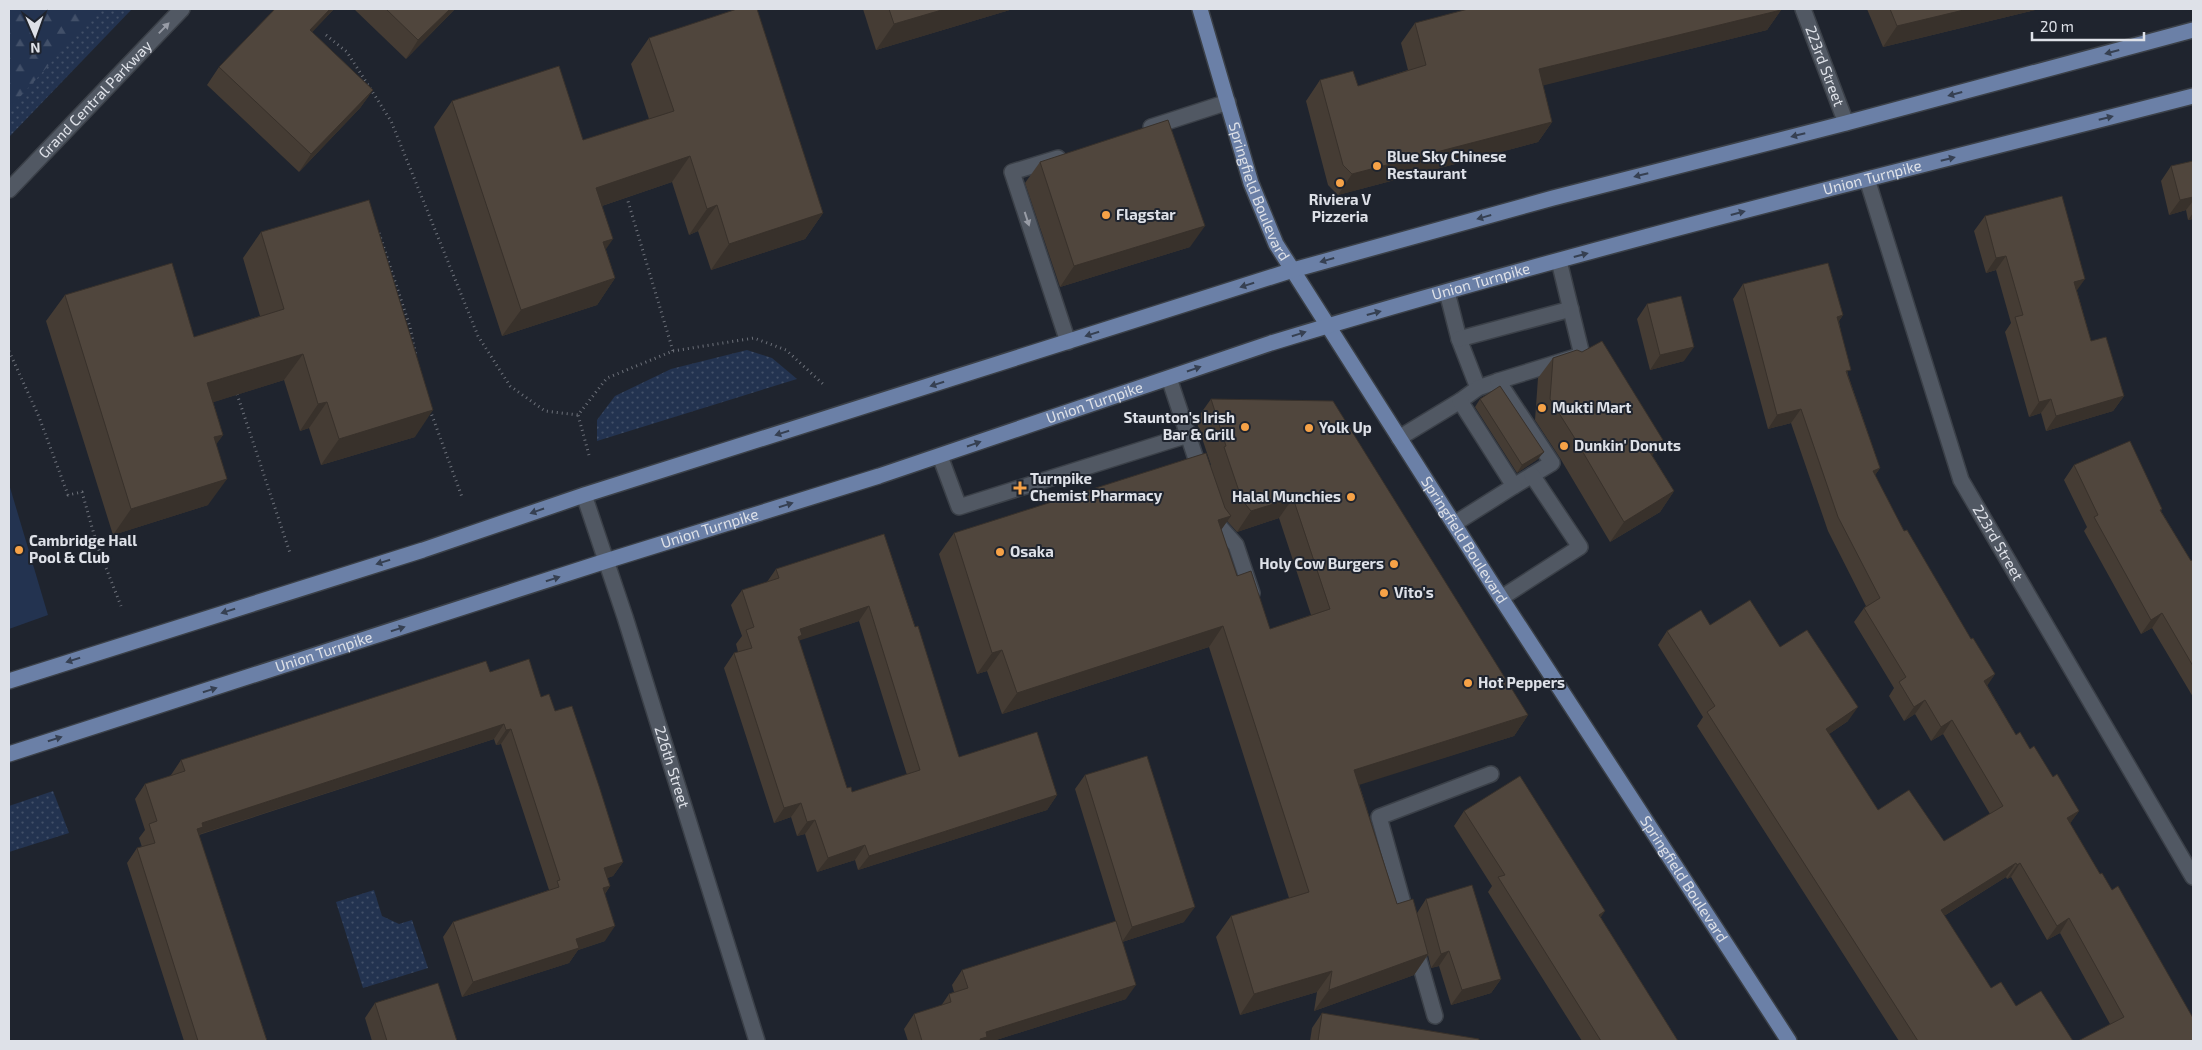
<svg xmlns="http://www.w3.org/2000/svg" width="2202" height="1050" font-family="'Exo 2',sans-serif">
  <defs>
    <pattern id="green-dots" width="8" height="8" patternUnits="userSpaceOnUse" patternTransform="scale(1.25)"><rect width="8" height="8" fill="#233350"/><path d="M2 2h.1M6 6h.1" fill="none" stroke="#425069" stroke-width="1.8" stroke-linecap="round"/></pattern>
    <pattern id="forest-firs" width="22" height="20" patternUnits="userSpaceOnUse" patternTransform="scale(1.25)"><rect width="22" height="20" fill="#233350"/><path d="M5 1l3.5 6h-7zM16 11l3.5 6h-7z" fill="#425069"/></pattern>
  </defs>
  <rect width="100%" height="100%" fill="#1f242e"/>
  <g fill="url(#green-dots)">
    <polygon points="9,9 132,9 9,137"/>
    <polygon points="747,350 772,358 797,379 597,441 597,420 615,396 671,369"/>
    <polygon points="53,791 69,833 9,852 9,806"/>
    <polygon points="374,890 382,916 399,924 412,920 428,968 363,988 336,902"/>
  </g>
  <polygon fill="url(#forest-firs)" points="9,9 100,9 9,109"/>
  <polygon fill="#233350" points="9,484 48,615 9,629"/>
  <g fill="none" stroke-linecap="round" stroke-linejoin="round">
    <g stroke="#3b4048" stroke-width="18">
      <g id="minor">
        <path id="s1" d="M1803,9l43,114"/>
        <polyline points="1151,127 1228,102"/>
        <polyline points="1058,158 1012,172 1068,342"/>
        <path id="s2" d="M1867,179l94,301 232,397"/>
        <path id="s3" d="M9,190l173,-181"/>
        <polyline points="1447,292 1459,339 1478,388"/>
        <polyline points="1459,339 1571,309"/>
        <polyline points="1169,378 1201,474"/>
        <polyline points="1399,438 1460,401 1478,388 1498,381"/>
        <polyline points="940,456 959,507 1188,435"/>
        <polyline points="1514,486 1552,463 1498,381 1582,355 1559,261"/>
        <path id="s4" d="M584,495l41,122 132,424"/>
        <polyline points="1214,510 1219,526 1236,545 1252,593"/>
        <polyline points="1454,524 1514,486 1460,401"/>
        <polyline points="1501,598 1580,547 1532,475"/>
        <polyline points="1408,921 1379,817 1491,774"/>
        <polyline points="1415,946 1435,1016"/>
      </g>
    </g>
    <g stroke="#3b4048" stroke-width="18">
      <g id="major">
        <path id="s5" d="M1200,9l51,174 25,61 225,354 288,443"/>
        <polyline points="9,681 423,550 584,495 1293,270 1553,198 1846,123 2193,30"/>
        <path id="s6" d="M9,754l597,-193 273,-85 392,-133c305,-93 614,-168 922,-247"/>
      </g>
    </g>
    <g stroke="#6d717a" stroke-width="3" stroke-dasharray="1 4" stroke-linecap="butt">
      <polyline points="326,35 347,52 391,121 478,336 510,386 545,411 578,415"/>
      <polyline points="379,233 410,327 416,356"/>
      <polyline points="9,351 39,417 68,495 82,492 97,545 121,606"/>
      <polyline points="673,351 754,338 786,350 823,384"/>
      <polyline points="237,394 290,553"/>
      <polyline points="430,410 462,497"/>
      <polyline points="589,455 578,415 607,378 673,351 627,198"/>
    </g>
    <use href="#minor" stroke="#515863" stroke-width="15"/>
    <use href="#major" stroke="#6b80a7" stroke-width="15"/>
  </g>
  <g fill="#453c34" fill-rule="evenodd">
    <polygon points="275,9 334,9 312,32 373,90 360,108 299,172 207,85 219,67"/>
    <polygon points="354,9 455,9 406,59"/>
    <polygon points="863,9 1013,9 876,50"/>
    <polygon points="1867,9 2039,9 1883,47"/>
    <polygon points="1781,10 1767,30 1543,85 1552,122 1538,142 1338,195 1328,185 1306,101 1320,80 1358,86 1408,70 1401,43 1415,23"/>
    <polygon points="649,38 823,213 805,239 711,270 698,231 689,235 672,182 602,206 606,250 615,278 597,305 502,336 434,127 452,101 583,140 649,119 631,64"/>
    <polygon points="2193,161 2193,219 2188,220 2186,210 2169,215 2161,181 2171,166"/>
    <polygon points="1040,162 1190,247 1060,287 1025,183"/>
    <polygon points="1985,216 2077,291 2091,341 2124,396 2113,411 2046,431 2041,413 2029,417 2005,332 2011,323 1996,270 1986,273 1974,231"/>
    <polygon points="261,232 415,437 321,465 309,428 300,431 284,380 213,402 223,435 216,444 208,505 113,535 46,321 65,295 194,337 260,316 243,258"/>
    <polygon points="1743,284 1843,315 1839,321 1848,375 1880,468 1875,475 1904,531 1971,639 1995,674 1987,685 2016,735 2030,749 2079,811 2070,823 2100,874 2112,890 2193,1018 2110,1024 2060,933 2047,940 2011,877 2007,879 2006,877 1944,916 1991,988 2016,1006 2073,1041 1899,1041 1697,726 1703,717 1658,645 1667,631 1710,625 1780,647 1848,721 1829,734 1878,810 1944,841 1990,814 1943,734 1931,741 1915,714 1904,721 1889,696 1894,688 1854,622 1864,608 1866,606 1828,531 1791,423 1768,429 1733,299"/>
    <polygon points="1647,304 1684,361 1650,370 1637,319"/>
    <polygon points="1553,358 1663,440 1652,455 1674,491 1660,512 1610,542 1560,458 1535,420 1538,378"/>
    <path d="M1211,399l317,316 -14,21 -155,48 38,120 20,9 9,-14 75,80 -10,14 -40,12 -12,-39 -8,2 -3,-13 -14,20 -100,36 3,-19 -77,23 -24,-78 15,-21 58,-18 -80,-251 -207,67 -15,-43 -10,3 -38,-120 15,-21 256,-67 1,-1 -15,-45zM1279,518l32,97 -41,14 -33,-53 -16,-46 6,-9 10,11z"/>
    <polygon points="1480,399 1538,459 1517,473 1475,407"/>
    <polygon points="2074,465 2162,509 2161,511 2191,561 2193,559 2193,697 2152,628 2141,634 2084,531 2087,527 2064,480"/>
    <path d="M884,534l75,223 98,38 -10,15 -189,60 -3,-10 -38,12 -12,-38 -8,2 -6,-19 -17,6 -50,-155 10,-15 4,-1 -2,-8 6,-8 -11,-31 11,-15 25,-8 9,-13zM859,621l48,154 -55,17 -5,-4 -48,-148z"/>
    <polygon points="490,672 541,697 555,711 623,862 613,876 607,878 610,886 605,894 605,941 578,950 569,963 462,997 443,937 453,922 549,890 501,744 496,745 494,739 199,835 267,1041 184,1041 127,863 137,848 142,847 139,838 145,830 135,799 145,784 171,776 171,775 181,760"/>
    <polygon points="1085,775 1184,922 1122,942 1126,999 993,1041 908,1041 904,1029 914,1014 941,1006 949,994 954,992 952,985 962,970 1120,935 1075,789"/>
    <polygon points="1464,811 1601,918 1678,1041 1582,1041 1488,892 1492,886 1454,826"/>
    <polygon points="375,1003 457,1041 372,1041 365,1018"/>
    <polygon points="1322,1013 1479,1041 1310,1041 1312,1028"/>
  </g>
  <g fill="#38312b">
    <polygon points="330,9 334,9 297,48 310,30"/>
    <polygon points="450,9 455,9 406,59 418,40"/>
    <polygon points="945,9 1013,9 876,50 894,24"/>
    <polygon points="1968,9 2039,9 1883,47 1897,26"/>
    <polygon points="1781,10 1767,30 1525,90 1539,69"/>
    <polygon points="373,90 360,108 299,172 311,154"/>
    <polygon points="1552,122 1538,142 1338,195 1352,174"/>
    <polygon points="690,156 672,182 578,214 596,188"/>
    <polygon points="2193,197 2193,201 2186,210 2169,215 2180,200"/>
    <polygon points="717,205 698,231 689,235 707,209"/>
    <polygon points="823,213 805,239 711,270 729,244"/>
    <polygon points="2193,213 2193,219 2188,220"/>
    <polygon points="1205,226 1190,247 1060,287 1074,266"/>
    <polygon points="613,239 595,265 603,242"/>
    <polygon points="2006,256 1996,270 1986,273 1996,258"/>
    <polygon points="615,278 597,305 502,336 521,310"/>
    <polygon points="2085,279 2075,293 2074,282"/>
    <polygon points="1843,315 1833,329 1837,317"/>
    <polygon points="1694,347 1684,361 1650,370 1660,355"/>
    <polygon points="303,354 284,380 189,410 207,383"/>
    <polygon points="2124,396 2113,411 2046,431 2056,416"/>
    <polygon points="2051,399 2041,413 2029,417 2039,402"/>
    <polygon points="327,402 309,428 300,431 318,404"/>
    <polygon points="1801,409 1791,423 1768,429 1777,415"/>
    <polygon points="433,410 415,437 321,465 339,439"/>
    <polygon points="223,435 204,461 214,437"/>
    <polygon points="1663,440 1649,460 1646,446"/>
    <polygon points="1544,452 1538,459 1517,473 1522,465"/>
    <polygon points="1880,468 1870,482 1873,471"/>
    <polygon points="227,479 208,505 113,535 131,509"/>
    <polygon points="1674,491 1660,512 1610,542 1624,522"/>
    <polygon points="1293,498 1279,518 1237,532 1251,511"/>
    <polygon points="1231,516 1216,537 1218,520"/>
    <polygon points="869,606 859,621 798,641 792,650 800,629"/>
    <polygon points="2162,613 2152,628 2141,634 2151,620"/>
    <polygon points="1223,626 1209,647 1002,714 1017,693"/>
    <polygon points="1002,650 987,671 977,674 992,653"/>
    <polygon points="1995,674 1985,689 1984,681"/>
    <polygon points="1925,700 1915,714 1904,721 1914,707"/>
    <polygon points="1858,707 1848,721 1816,743 1826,729"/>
    <polygon points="1528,715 1514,736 1340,791 1354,770"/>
    <polygon points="1952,720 1943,734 1931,741 1941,727"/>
    <polygon points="504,724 494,739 197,835 187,843 202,823"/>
    <polygon points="511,729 501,744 496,745 506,730"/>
    <polygon points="1057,795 1047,810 858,870 869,856"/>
    <polygon points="801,803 791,817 774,823 784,808"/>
    <polygon points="2079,811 2069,825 2067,818"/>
    <polygon points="815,820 805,834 797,836 807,822"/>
    <polygon points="865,845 855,860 817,872 828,858"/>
    <polygon points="623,862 613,876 594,883 604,868"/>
    <polygon points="2016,863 2006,877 1931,924 1941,910"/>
    <polygon points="2020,863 2011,877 2007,879 2017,865"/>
    <polygon points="610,886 600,901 603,888"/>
    <polygon points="1195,907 1184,922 1122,942 1132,927"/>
    <polygon points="1605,911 1595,926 1599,915"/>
    <polygon points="2069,918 2060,933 2047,940 2057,926"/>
    <polygon points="615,926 605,941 578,950 569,963 462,997 473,982 576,939"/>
    <polygon points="1449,951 1439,966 1431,968 1441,954"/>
    <polygon points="1428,954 1414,975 1314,1011 1329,990"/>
    <polygon points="1332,971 1317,992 1240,1015 1254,994"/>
    <polygon points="1501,979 1491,993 1451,1005 1462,990"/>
    <polygon points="1136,985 1126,999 993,1041 979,1041 986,1032"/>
  </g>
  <g fill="#50463d" stroke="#38312b" fill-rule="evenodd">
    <polygon points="275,9 330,9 310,30 373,90 311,154 219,67"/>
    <polygon points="386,9 450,9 418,40"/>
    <polygon points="737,9 757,9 823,213 729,244 717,205 707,209 690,156 596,188 613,239 603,242 615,278 521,310 452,101 559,66 583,140 674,111 649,38"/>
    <polygon points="889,9 945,9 894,24"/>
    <polygon points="1468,9 1781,9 1781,10 1539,69 1552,122 1352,174 1343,165 1320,80 1353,71 1358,86 1426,65 1415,23"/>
    <polygon points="1890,9 1968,9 1897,26"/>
    <polygon points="1168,120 1205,226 1074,266 1040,162"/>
    <polygon points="2193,161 2193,197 2180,200 2171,166"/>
    <polygon points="2062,196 2085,279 2074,282 2091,341 2106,337 2124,396 2056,416 2051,399 2039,402 2015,317 2023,315 2006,256 1996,258 1985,216"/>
    <polygon points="369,200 433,410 339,439 327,402 318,404 303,354 207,383 223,435 214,437 227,479 131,509 65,295 172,263 194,337 284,309 261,232"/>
    <polygon points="1828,263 1843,315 1837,317 1851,370 1846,371 1880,468 1873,471 1904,531 1907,530 1971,639 1973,638 1995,674 1984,681 2016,735 2020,732 2030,749 2034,746 2053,777 2057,774 2079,811 2067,818 2100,874 2102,873 2112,890 2118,886 2193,1018 2193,1041 2078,1041 2124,1017 2069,918 2057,926 2020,863 2017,865 2016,863 1941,910 1991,988 2001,982 2016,1006 2041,991 2073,1041 1918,1041 1707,712 1715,706 1667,631 1701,610 1710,625 1750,600 1780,647 1807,630 1858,707 1826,729 1878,810 1909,790 1944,841 2003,806 1952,720 1941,727 1925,700 1914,707 1899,682 1906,677 1864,608 1880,598 1838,517 1801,409 1777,415 1743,284"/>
    <polygon points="1681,296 1694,347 1660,355 1647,304"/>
    <polygon points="1602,341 1663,440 1646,446 1674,491 1624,522 1574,437 1550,399 1553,358 1577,350 1582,352"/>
    <polygon points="1500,386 1544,452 1522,465 1480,399"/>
    <polygon points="1211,399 1333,401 1528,715 1354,770 1397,904 1413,899 1428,954 1329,990 1332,971 1254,994 1231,916 1309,892 1223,626 1017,693 1002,650 992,653 954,533 1206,453 1225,508 1231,516 1218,520 1237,576 1251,571 1270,629 1330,609 1293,498 1251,511 1242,500 1224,447 1226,446"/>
    <polygon points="2130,441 2162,509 2160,510 2191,561 2193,559 2193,666 2162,613 2151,620 2094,517 2098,515 2074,465"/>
    <path d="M884,534l31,93 3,-1 41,131 78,-25 20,63 -188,61 -4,-11 -37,13 -13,-38 -8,2 -6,-19 -17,5 -50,-155 18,-5 -6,-18 8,-3 -12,-37 37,-12 -3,-9zM869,606l51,164 -68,22 -1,-5 -4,1 -49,-151 4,-2 -2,-6z"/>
    <polygon points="529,659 541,697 549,694 555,711 572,706 599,786 623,862 604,868 610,886 603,888 615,926 576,939 579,948 473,982 453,922 559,887 557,881 560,880 511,729 506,730 504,724 202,823 203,827 197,829 267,1041 198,1041 137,848 155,843 149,824 157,821 145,784 185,771 181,760 295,723 486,661 490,672"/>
    <polygon points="1147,756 1195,907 1132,927 1085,775"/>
    <polygon points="1520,776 1605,911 1599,915 1678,1041 1601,1041 1498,877 1505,875 1464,811"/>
    <polygon points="1472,885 1501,979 1462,990 1449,951 1441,954 1426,899"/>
    <polygon points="1116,921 1136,985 986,1032 987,1037 980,1039 981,1041 922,1041 914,1014 951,1002 949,994 968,988 962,970"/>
    <polygon points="438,983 457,1041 387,1041 375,1003"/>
    <polygon points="1322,1013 1479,1039 1479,1041 1318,1041"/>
  </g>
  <defs><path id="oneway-solid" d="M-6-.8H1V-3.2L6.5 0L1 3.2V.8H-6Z" transform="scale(1.25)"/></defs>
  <g fill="#989ca6">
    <use href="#oneway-solid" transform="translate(164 28) rotate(-46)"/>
    <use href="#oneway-solid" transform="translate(1027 219) rotate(72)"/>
  </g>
  <g fill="#364052">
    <use href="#oneway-solid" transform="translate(2112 52) rotate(165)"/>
    <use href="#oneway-solid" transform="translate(1955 94) rotate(165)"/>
    <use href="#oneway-solid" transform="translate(2106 118) rotate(-14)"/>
    <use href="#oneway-solid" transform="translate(1798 135) rotate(166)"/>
    <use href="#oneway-solid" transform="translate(1948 159) rotate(-14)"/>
    <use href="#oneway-solid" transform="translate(1641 175) rotate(166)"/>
    <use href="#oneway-solid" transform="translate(1738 213) rotate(-15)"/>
    <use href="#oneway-solid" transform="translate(1484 217) rotate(164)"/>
    <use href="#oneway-solid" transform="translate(1581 255) rotate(-15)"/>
    <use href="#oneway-solid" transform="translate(1327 260) rotate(164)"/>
    <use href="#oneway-solid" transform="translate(1247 285) rotate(163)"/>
    <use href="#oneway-solid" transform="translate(1374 313) rotate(-15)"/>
    <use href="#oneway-solid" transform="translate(1092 334) rotate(162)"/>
    <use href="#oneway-solid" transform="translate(1299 334) rotate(-17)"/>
    <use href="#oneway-solid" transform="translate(1194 369) rotate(-19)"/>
    <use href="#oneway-solid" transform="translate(937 384) rotate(162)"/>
    <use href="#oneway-solid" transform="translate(782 433) rotate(162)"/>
    <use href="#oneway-solid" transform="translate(974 444) rotate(-19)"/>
    <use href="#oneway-solid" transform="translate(786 505) rotate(-17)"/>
    <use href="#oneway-solid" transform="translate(537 511) rotate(161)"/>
    <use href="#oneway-solid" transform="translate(383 562) rotate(162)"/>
    <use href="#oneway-solid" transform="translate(553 579) rotate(-18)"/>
    <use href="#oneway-solid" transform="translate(228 611) rotate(162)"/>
    <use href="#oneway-solid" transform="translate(398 629) rotate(-18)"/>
    <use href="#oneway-solid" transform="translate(73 660) rotate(162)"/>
    <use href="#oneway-solid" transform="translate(210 690) rotate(-18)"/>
    <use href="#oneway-solid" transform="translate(55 739) rotate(-18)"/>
  </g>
  <g fill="#f6a247" stroke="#1f242e" stroke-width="2">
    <circle cx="1377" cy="166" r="5"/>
    <circle cx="1340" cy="183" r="5"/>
    <circle cx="1106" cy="215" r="5"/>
    <circle cx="1542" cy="408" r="5"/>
    <circle cx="1245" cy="427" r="5"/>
    <circle cx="1309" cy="428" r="5"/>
    <circle cx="1564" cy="446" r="5"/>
    <path d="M1017.5 480.5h5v5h5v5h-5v5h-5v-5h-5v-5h5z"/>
    <circle cx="1351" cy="497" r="5"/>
    <circle cx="19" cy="550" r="5"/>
    <circle cx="1000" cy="552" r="5"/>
    <circle cx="1394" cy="564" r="5"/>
    <circle cx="1384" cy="593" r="5"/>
    <circle cx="1468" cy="683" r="5"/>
  </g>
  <g text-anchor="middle" stroke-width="4" stroke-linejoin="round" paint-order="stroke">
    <g font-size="15" fill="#dee1e8" stroke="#1f242e">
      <text dy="5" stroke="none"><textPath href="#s1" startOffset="61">223rd Street</textPath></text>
      <text dy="5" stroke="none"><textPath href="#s3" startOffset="125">Grand Central Parkway</textPath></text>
      <text dy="5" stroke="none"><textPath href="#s6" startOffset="1951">Union Turnpike</textPath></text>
      <text dy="5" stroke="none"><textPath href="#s5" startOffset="192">Springfield Boulevard</textPath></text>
      <text dy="5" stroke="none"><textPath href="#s6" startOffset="1546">Union Turnpike</textPath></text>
      <text dy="5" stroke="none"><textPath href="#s6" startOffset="1141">Union Turnpike</textPath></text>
      <text dy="5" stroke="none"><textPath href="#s6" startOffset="736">Union Turnpike</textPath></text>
      <text dy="5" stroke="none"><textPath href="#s5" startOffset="598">Springfield Boulevard</textPath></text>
      <text dy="5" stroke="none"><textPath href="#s2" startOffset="388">223rd Street</textPath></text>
      <text dy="5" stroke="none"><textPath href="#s6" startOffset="331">Union Turnpike</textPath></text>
      <text dy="5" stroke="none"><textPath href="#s4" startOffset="286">226th Street</textPath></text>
      <text dy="5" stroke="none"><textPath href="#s5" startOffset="1002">Springfield Boulevard</textPath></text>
    </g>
    <g font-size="15" font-weight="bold" fill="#dee1e8" stroke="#1f242e" text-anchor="start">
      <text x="1387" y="162">Blue Sky Chinese<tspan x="1387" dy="17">Restaurant</tspan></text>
      <text x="1340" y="205" text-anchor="middle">Riviera V<tspan x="1340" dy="17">Pizzeria</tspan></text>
      <text x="1116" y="220">Flagstar</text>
      <text x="1552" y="413">Mukti Mart</text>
      <text x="1235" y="423" text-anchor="end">Staunton's Irish<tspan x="1235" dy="17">Bar &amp; Grill</tspan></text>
      <text x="1319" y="433">Yolk Up</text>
      <text x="1574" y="451">Dunkin' Donuts</text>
      <text x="1030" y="484">Turnpike<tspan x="1030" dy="17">Chemist Pharmacy</tspan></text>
      <text x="1341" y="502" text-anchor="end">Halal Munchies</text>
      <text x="29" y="546">Cambridge Hall<tspan x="29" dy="17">Pool &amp; Club</tspan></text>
      <text x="1010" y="557">Osaka</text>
      <text x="1384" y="569" text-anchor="end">Holy Cow Burgers</text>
      <text x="1394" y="598">Vito's</text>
      <text x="1478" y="688">Hot Peppers</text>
    </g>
  </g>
  <rect width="2202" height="1050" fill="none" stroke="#dee1e8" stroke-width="20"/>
  <g transform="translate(35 35) rotate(178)" stroke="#1f242e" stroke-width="4" paint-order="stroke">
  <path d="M0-4L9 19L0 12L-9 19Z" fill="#dee1e8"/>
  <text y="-8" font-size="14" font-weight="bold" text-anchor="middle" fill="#dee1e8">N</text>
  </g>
  <path d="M2032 32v8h112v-8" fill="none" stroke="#dee1e8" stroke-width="2.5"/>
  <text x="2040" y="32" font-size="15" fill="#dee1e8" stroke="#1f242e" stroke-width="4" paint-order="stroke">20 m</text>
</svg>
